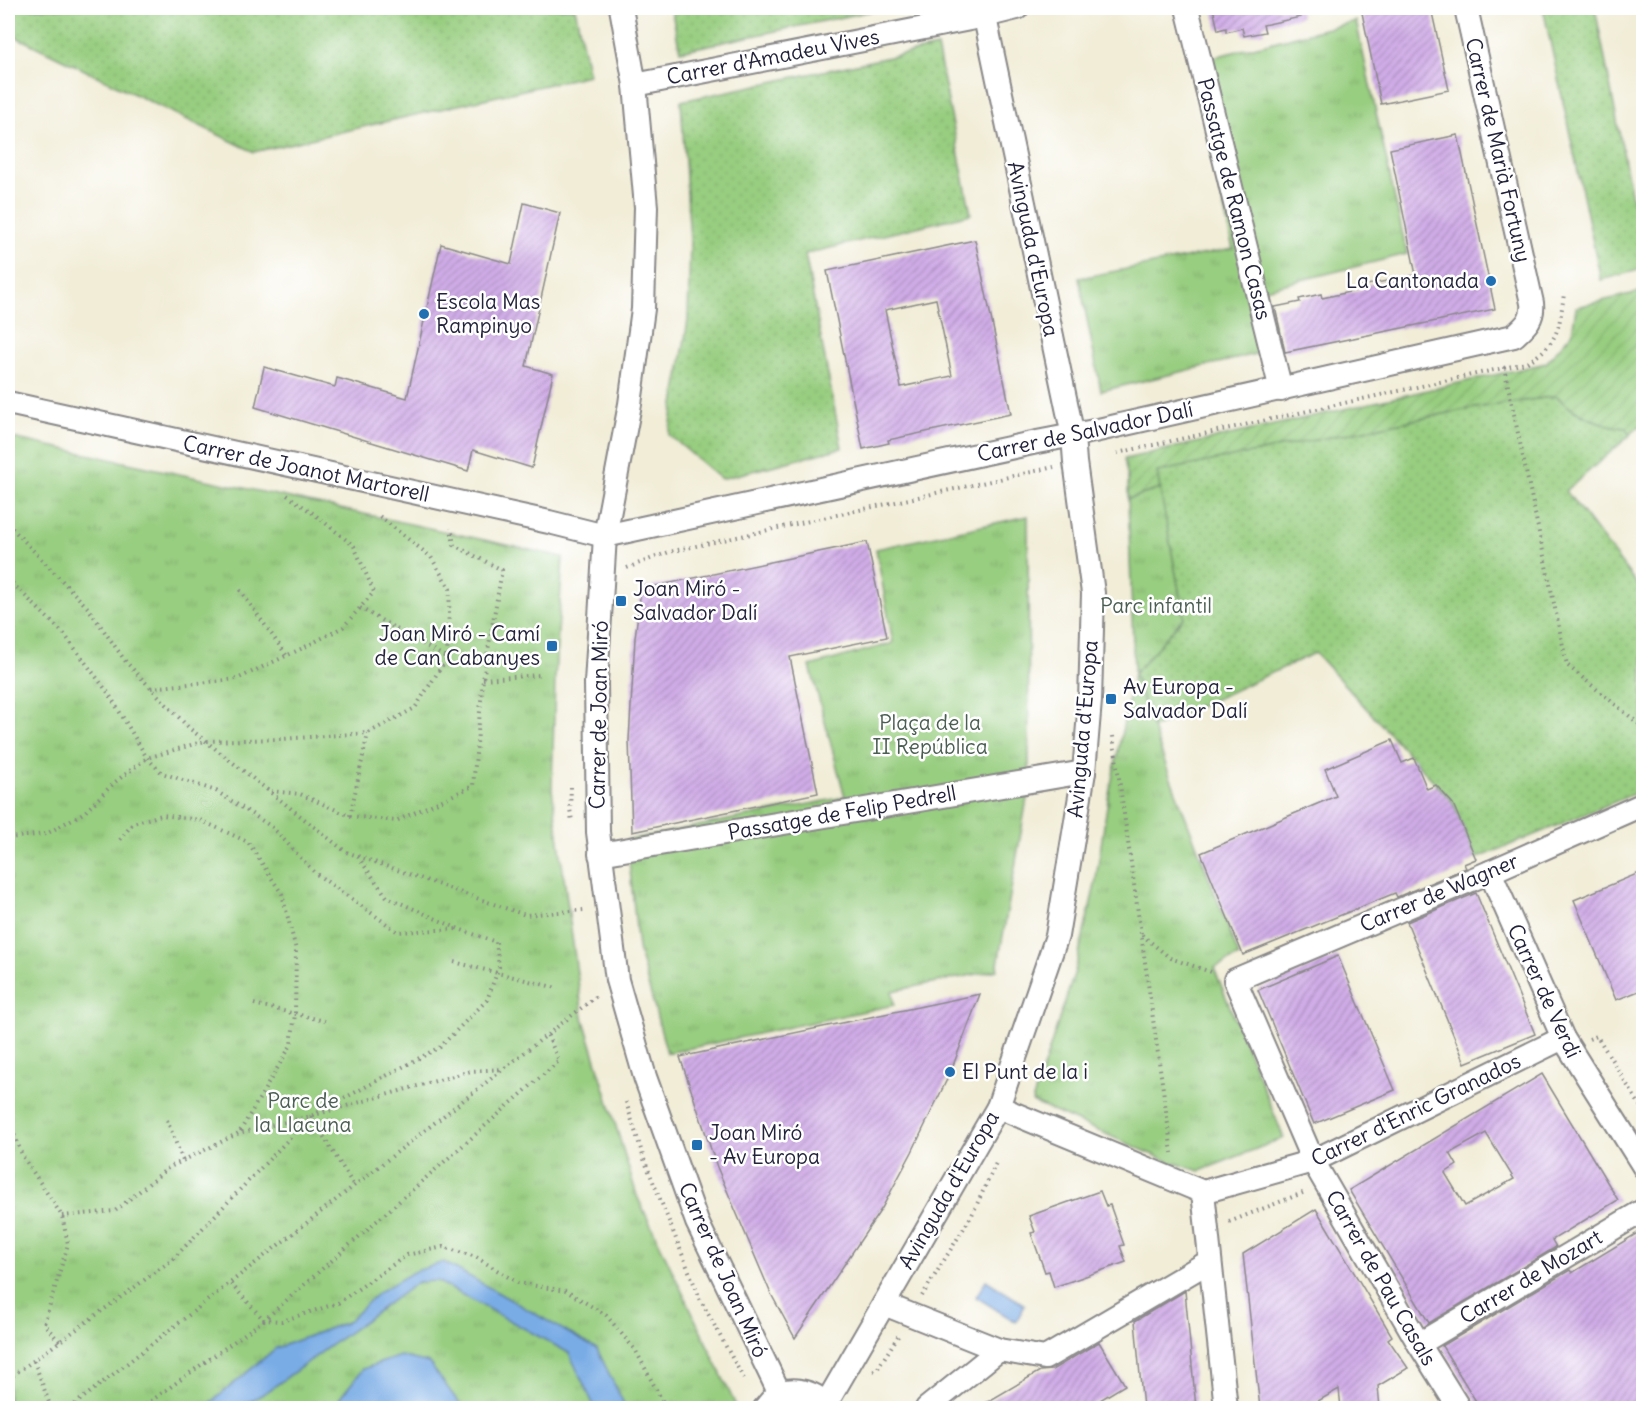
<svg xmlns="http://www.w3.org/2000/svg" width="1651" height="1416" font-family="Delius,sans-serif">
  <defs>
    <pattern id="grass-dots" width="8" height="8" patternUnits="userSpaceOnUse" patternTransform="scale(1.5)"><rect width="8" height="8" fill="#98ce80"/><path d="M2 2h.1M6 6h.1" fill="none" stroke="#83b170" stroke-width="1.8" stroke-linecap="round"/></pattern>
    <pattern id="park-tufts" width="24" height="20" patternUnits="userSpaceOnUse" patternTransform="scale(1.5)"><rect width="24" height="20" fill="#98ce80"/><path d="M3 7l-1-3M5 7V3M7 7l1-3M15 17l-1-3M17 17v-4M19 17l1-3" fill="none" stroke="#83b170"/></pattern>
    <pattern id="garden-furrows" width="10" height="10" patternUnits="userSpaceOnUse" patternTransform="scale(1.5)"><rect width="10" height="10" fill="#98ce80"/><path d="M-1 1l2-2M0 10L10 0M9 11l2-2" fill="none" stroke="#83b170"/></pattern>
    <pattern id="building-hatch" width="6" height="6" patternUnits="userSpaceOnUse" patternTransform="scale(1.5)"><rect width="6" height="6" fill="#d1ade8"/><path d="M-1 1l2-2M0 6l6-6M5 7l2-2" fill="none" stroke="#a98cbd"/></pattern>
  </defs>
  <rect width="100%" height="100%" fill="#fff"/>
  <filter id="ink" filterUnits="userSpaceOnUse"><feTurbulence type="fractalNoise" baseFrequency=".0167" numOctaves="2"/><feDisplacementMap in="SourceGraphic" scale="12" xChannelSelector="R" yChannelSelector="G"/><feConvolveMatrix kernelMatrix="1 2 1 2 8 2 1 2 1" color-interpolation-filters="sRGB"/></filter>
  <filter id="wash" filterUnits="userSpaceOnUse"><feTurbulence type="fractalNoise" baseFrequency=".008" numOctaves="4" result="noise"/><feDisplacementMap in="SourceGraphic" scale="24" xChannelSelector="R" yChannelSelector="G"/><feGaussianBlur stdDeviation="1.35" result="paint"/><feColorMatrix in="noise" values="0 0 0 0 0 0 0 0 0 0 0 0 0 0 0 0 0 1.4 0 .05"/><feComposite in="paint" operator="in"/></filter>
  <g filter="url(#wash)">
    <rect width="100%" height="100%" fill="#f1edd7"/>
    <g fill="url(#grass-dots)" stroke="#5d785e" stroke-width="1.5">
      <polygon points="8,8 575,8 589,75 254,152 8,33"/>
      <polygon points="671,8 886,8 680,51"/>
      <polygon points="1543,8 1595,8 1643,254 1643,269 1601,280"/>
      <polygon points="937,47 971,214 805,254 842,448 721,479 669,435 688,320 690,241 681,101"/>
      <path d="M1557,396c14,18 47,30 69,32l4,7 -64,56 77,101v198l-167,69 -24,-58 -137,-148 -162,75 -19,-55 50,-56 -28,-145 312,-63z"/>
    </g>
    <g fill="url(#park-tufts)" stroke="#5d785e" stroke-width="1.5">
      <polygon points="1356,21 1407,254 1265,289 1277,349 1101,391 1079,278 1233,249 1192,66 1214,57"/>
      <polygon points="8,437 563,557 555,678 552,789 583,1017 637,1196 737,1408 8,1408"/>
      <polygon points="1160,489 1184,617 1134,674 1168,771 1239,956 1214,968 1284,1138 1200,1171 1170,1162 1032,1102 1075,971 1095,885 1108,799 1134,673 1128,499"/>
      <polygon points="1028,516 1029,787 997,970 892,991 894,1005 667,1053 638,948 627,840 845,797 810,666 893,643 876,549"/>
    </g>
    <path fill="url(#garden-furrows)" stroke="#5d785e" stroke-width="1.5" d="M1640,292l4,12 -1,119 -13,12 -4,-7c-24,-3 -53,-14 -69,-32l-89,13 -311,63 3,17 -32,10v-21l-4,-19 422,-96 26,-30 4,-26z"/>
    <g fill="#79ace5" stroke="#4e6790" stroke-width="1.5">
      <polygon points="444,1262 597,1349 626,1408 595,1408 569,1353 437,1281 418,1282 268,1391 239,1408 198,1408 208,1405 276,1348 347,1322 379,1292 413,1272"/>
      <polygon points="986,1280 1025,1305 1016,1322 976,1297"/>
      <polygon points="400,1356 429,1363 463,1408 298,1408 325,1402 332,1408 363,1369"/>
    </g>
    <g id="blocks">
      <g fill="url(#building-hatch)" fill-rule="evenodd">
        <polygon points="1213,8 1300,8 1301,17 1263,25 1265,32 1244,36 1242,28 1226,32 1226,28 1218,30"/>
        <polygon points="1361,8 1431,8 1449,90 1381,104"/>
        <polygon points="1458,135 1495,309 1285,352 1275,307 1300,302 1299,299 1321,294 1322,298 1363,289 1362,286 1416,275 1390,149"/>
        <polygon points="524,203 560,213 526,366 553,374 532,468 473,450 468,471 255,407 264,367 335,387 337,378 407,398 441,244 511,264"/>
        <path d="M975,240l36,174 -123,26 1,3 -26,6 -36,-178zM936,299l16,77 -51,11 -16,-77z"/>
        <polygon points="867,542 887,637 790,657 818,793 632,832 629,740 635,638 641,589"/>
        <polygon points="1392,740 1402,763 1414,758 1427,789 1436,785 1453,804 1476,859 1464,864 1466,868 1397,897 1395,893 1243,955 1201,853 1336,796 1325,769"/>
        <polygon points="1644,871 1644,989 1616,1000 1574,900"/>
        <polygon points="1476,893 1535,1034 1465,1063 1407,922"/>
        <polygon points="1338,956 1395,1090 1314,1124 1258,990"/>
        <polygon points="980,994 951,1071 912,1152 882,1208 795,1338 771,1294 717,1167 680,1057"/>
        <path d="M1542,1074l76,126 -66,40 4,7 -127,76 -80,-133zM1486,1133l28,46 -49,27 -20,-33 12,-8 -7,-12z"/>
        <polygon points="1100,1191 1106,1206 1110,1205 1124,1245 1120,1246 1126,1262 1054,1287 1049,1271 1045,1272 1031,1233 1035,1232 1029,1216"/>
        <polygon points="1316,1209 1392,1336 1388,1339 1408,1368 1378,1386 1380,1408 1341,1408 1339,1389 1306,1408 1260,1408 1243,1254"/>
        <polygon points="1644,1229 1644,1408 1480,1408 1442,1346 1570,1270 1572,1273"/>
        <polygon points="1185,1291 1196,1408 1143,1408 1135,1321"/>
        <polygon points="1099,1342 1125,1385 1087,1408 977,1408 1040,1371 1052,1370"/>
      </g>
    </g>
  </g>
  <g filter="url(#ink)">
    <use href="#blocks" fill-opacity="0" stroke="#8a8889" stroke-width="1.5"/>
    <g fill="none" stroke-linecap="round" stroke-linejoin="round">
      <g stroke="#8a8889" stroke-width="26">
        <g id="street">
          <polyline points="621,8 635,85 646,207 643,309 630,404 605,536 596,683 598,832 617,980 645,1077 697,1222 780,1394"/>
          <polyline points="1187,8 1281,390"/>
          <polyline points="635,85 985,16 1017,8"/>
          <path d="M8,403l541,119 56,14 432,-94 57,-11 420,-95c11,-10 20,-17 18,-33l-66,-295"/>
          <polyline points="600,854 1084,772"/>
          <polyline points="1490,872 1563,1038 1644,1167"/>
          <polyline points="998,1107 1203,1192 1313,1161 1563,1038"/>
          <polyline points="1203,1192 1226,1408"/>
          <polyline points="884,1304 999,1350 1045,1358 1210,1261"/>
          <polyline points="1419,1344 1644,1210"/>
          <polyline points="826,1404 998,1107 1057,936 1084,772 1090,701 1093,593 1075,462 1073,436 983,8"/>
          <path d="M765,1408c3,-3 6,-8 10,-11 16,-13 43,-5 53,11"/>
          <polyline points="927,1408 999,1350"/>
          <polyline points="1459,1408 1419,1344 1313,1161 1235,980 1490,872 1644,804"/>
        </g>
      </g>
      <g stroke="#8a8889" stroke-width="4" stroke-dasharray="1.5 4.5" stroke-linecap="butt">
        <polyline points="1504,367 1567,665 1644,728"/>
        <path d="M1117,453l409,-90c33,-19 33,-35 38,-69"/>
        <polyline points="8,524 88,608 126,662 189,728 346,852 525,915 584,910"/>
        <polyline points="627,568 669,552 1054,467"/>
        <polyline points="8,579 64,634 109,694 147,758 162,773 216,791 272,827 315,873 398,932 458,929"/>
        <polyline points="240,590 287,656"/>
        <polyline points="360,608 447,658"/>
        <polyline points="483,679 540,675"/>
        <polyline points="151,688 237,679 307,646 343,627 374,592 354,546 314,514 284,493"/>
        <polyline points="1113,736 1172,1153"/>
        <polyline points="571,787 570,809 572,821"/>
        <polyline points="271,791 300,794 350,816 396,821 473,786 483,679 502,570 454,545 451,528"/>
        <polyline points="350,816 368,733"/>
        <polyline points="8,838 46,834 85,812 115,782 147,758 205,741 282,739 368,733 415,708 447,658 450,589 431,557 379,516"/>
        <polyline points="120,840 133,823 162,815 200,820 248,842 282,894 296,950 295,1014 291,1045 239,1133"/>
        <polyline points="1142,935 1170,958 1214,973"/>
        <polyline points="454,962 557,988"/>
        <polyline points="254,1004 325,1021"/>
        <polyline points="1589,1039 1597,1036 1644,1112"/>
        <polyline points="626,1102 644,1159 701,1301 745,1381"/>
        <polyline points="318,1114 471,1071 503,1069"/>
        <polyline points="311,1116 354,1186"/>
        <polyline points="8,1118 22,1155 62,1216 68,1244 44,1324 60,1342"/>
        <polyline points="167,1120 183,1161"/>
        <polyline points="62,1216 115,1211 168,1168 239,1133 311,1116 440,1047 487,1000 499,967 496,942 459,929 387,897 358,857"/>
        <polyline points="1229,1222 1305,1192"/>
        <polyline points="231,1284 264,1320 559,1061 547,1034"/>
        <polyline points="922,1296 972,1215 997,1161"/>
        <polyline points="34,1361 51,1408"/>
        <polyline points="873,1371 878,1368 900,1333"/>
        <polyline points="8,1379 172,1260 311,1116"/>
        <polyline points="70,1408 598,995"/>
        <polyline points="141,1408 264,1320 282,1321 338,1303 407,1255 443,1247 476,1257 518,1283 566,1291 606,1315 636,1351 666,1408"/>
      </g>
      <use href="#street" stroke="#fff" stroke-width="22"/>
    </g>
  </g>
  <g fill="#1f6fb2" stroke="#fff" stroke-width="2">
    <circle cx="1491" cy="281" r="6"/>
    <circle cx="424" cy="314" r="6"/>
    <rect x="615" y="595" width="12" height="12" rx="3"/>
    <rect x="546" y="640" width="12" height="12" rx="3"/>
    <rect x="1105" y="693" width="12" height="12" rx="3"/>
    <circle cx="950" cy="1072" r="6"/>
    <rect x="691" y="1139" width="12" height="12" rx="3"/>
  </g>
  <g text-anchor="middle" stroke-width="5" stroke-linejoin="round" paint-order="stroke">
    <g font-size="21" fill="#22223b" stroke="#fff">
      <text transform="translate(773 57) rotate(-11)" y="7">Carrer d'Amadeu Vives</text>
      <text transform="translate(1498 150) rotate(77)" y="7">Carrer de Marià Fortuny</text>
      <text transform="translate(1234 199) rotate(76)" y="7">Passatge de Ramon Casas</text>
      <text transform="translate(1033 249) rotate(78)" y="7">Avinguda d'Europa</text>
      <text transform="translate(1085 432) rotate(-12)" y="7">Carrer de Salvador Dalí</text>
      <text transform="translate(306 469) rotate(12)" y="7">Carrer de Joanot Martorell</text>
      <text transform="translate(599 715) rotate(-89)" y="7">Carrer de Joan Miró</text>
      <text transform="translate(1083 729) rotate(-85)" y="7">Avinguda d'Europa</text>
      <text transform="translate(842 813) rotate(-10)" y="7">Passatge de Felip Pedrell</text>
      <text transform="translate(1439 893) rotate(-23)" y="7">Carrer de Wagner</text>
      <text transform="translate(1544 991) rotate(65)" y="7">Carrer de Verdi</text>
      <text transform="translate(1416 1110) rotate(-26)" y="7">Carrer d'Enric Granados</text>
      <text transform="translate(949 1190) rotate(-60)" y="7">Avinguda d'Europa</text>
      <text transform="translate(723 1270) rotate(66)" y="7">Carrer de Joan Miró</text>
      <text transform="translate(1531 1277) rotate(-31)" y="7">Carrer de Mozart</text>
      <text transform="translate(1381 1278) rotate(60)" y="7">Carrer de Pau Casals</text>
    </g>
    <g font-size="21" fill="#22223b" stroke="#fff" text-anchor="start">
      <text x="1479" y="288" text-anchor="end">La Cantonada</text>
      <text x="436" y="309">Escola Mas<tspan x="436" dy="24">Rampinyo</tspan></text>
      <text x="633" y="596">Joan Miró -<tspan x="633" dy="24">Salvador Dalí</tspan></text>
      <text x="540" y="641" text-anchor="end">Joan Miró - Camí<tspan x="540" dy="24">de Can Cabanyes</tspan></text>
      <text x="1123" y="694">Av Europa -<tspan x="1123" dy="24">Salvador Dalí</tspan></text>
      <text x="962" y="1079">El Punt de la i</text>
      <text x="709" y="1140">Joan Miró<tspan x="709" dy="24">- Av Europa</tspan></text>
    </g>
    <g font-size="21" fill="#4b5e53" stroke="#fff">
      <text x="1156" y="613">Parc infantil</text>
      <text x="930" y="730">Plaça de la<tspan x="930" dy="24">II República</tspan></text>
      <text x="303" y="1108">Parc de<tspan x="303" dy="24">la Llacuna</tspan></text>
    </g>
  </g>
  <rect width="1651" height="1416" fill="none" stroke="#fff" stroke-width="30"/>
</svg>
